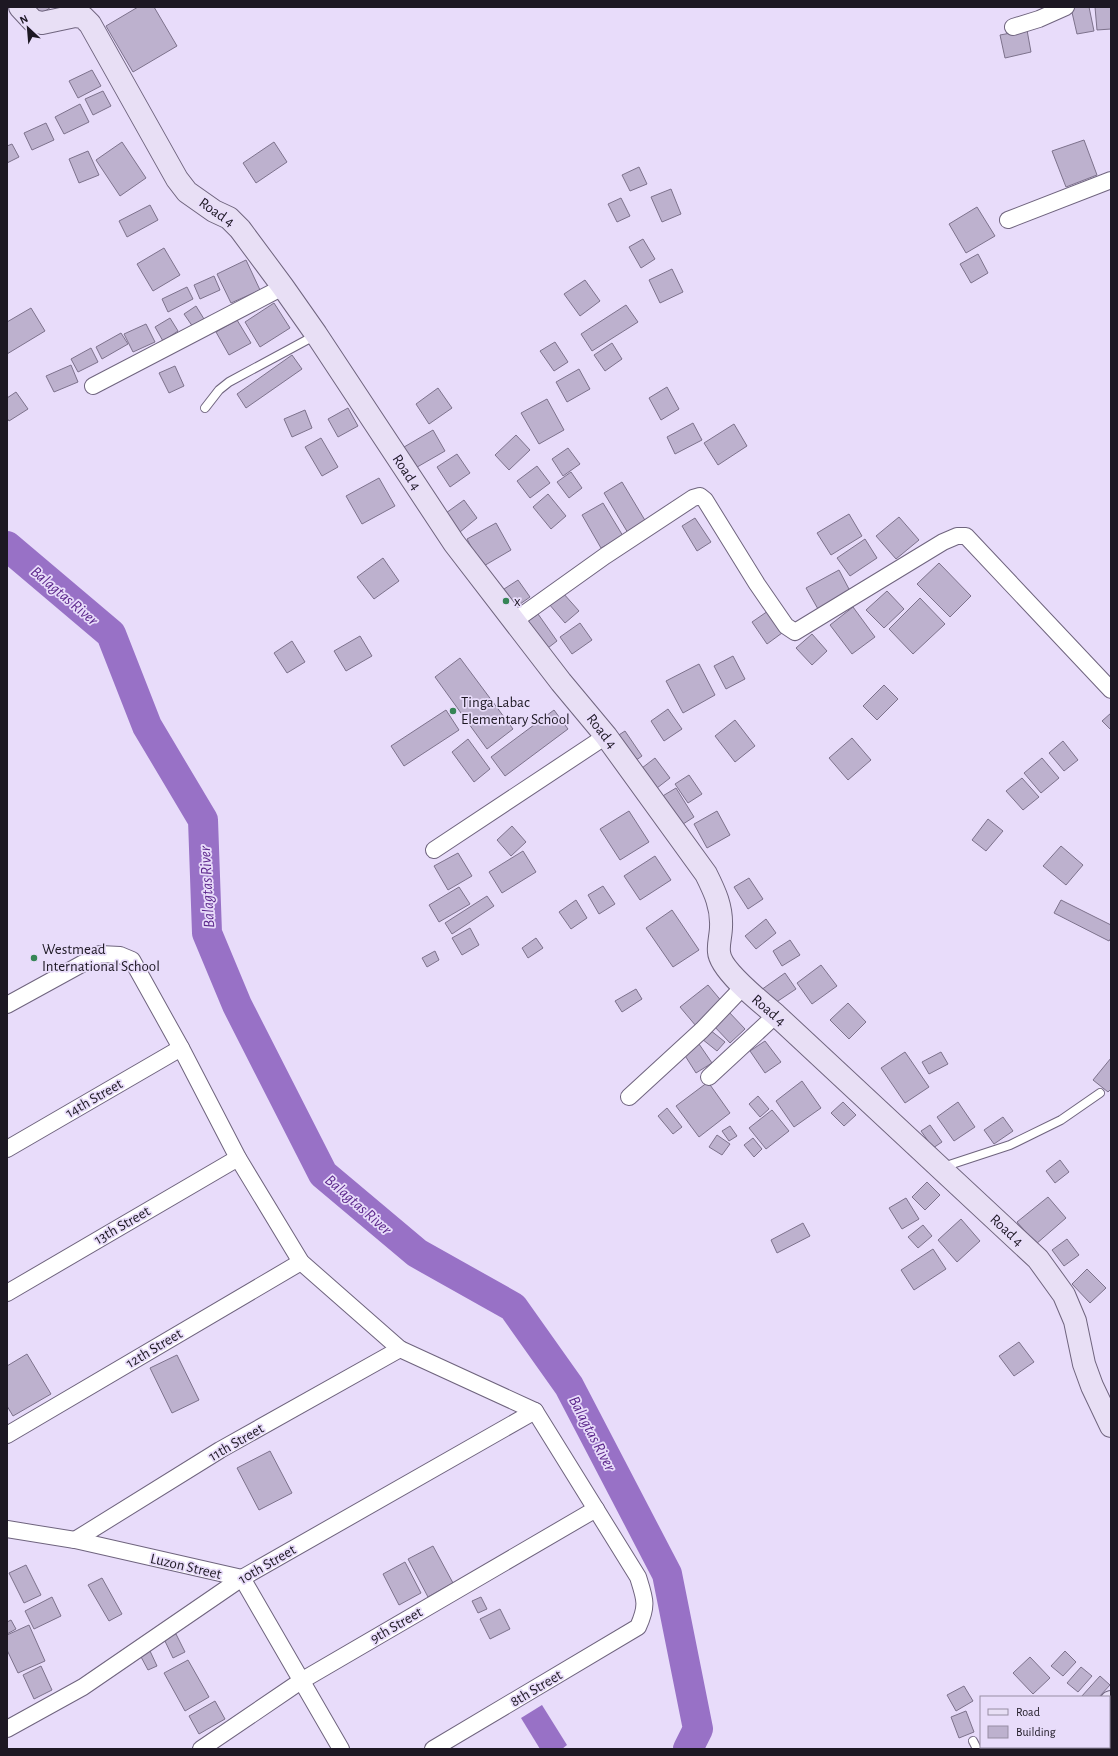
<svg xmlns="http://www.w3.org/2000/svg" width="1118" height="1756" font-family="'Alegreya Sans',sans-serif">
  <rect width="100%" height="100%" fill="#e8dcfa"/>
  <polygon fill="#9871c6" points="542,1705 567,1745 562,1749 540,1749 521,1718"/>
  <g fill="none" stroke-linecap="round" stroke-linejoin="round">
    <polyline stroke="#9871c6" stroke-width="30" points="7,546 111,634 147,726 203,820 207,933 237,1005 323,1174 417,1253 513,1307 569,1386 667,1574 698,1729 688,1749"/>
  </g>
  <g fill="#bdb1ce" stroke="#7d728c">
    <polygon points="25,7 51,7 34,19"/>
    <polygon points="138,7 154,7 177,46 133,72 106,26"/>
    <polygon points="1075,7 1089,7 1094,31 1077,34 1071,8"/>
    <polygon points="1095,7 1111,7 1111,29 1097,30"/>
    <polygon points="1027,30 1031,52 1005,58 1000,35"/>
    <polygon points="92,70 101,86 78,98 69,81"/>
    <polygon points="103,91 111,106 93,115 85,99"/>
    <polygon points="80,104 89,122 64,134 55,117"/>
    <polygon points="46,123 54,140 32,150 24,133"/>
    <polygon points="1084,140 1097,175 1066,187 1052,151"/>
    <polygon points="122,142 146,178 120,196 96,160"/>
    <polygon points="274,142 287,162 256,183 243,163"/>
    <polygon points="12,144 19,157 7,163 7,146"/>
    <polygon points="88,151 99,175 79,183 69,159"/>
    <polygon points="639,167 647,184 630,191 622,175"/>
    <polygon points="671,189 681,214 662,222 651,197"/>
    <polygon points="621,198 630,216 617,222 608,204"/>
    <polygon points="150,205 158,220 127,237 119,221"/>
    <polygon points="977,207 995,236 966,253 949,224"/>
    <polygon points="643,239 655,259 641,268 629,247"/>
    <polygon points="164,248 180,275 153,291 137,264"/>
    <polygon points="978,254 988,273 971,283 960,264"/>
    <polygon points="246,260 260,290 231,303 217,274"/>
    <polygon points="672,269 683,292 660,303 649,280"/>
    <polygon points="214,276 220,290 200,299 194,285"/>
    <polygon points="585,280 600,301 580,316 564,294"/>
    <polygon points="187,287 193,299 168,312 162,299"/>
    <polygon points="274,303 290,328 260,347 245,322"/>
    <polygon points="626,305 638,322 592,351 581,334"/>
    <polygon points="196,306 204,319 193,327 184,314"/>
    <polygon points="31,308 45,331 7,354 7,322"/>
    <polygon points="170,318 178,331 163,341 155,327"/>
    <polygon points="237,320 251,343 229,355 216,332"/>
    <polygon points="146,324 155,342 133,352 124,334"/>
    <polygon points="121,333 128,344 102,359 96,347"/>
    <polygon points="555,342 568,362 554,371 540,351"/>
    <polygon points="612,343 622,359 605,371 594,355"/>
    <polygon points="91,348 98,362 78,372 71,359"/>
    <polygon points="292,355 302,369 246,408 237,394"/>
    <polygon points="71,365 78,382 54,392 46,376"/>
    <polygon points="175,366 184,386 169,393 159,373"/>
    <polygon points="579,369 590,389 567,402 556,382"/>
    <polygon points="667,387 679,409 661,420 649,398"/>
    <polygon points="438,388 452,408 429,424 416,404"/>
    <polygon points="16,392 28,409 9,421 7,418 7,398"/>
    <polygon points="547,399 564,430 539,444 521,413"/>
    <polygon points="348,408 358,426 338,437 328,419"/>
    <polygon points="305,410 312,428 292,437 284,419"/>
    <polygon points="693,423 702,440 675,454 667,437"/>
    <polygon points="734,424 747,446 718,465 704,443"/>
    <polygon points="433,430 445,451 412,470 399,450"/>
    <polygon points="516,435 530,450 509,470 495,455"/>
    <polygon points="321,438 338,467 322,476 305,447"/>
    <polygon points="568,448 580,464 563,476 552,459"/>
    <polygon points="457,454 470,473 450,487 437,467"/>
    <polygon points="537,466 550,483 530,498 517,481"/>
    <polygon points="571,472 582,488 569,498 557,482"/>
    <polygon points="379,478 395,506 362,524 346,496"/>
    <polygon points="622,482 646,522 628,533 604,493"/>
    <polygon points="548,494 566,516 551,529 533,507"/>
    <polygon points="464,500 477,518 460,532 446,513"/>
    <polygon points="603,503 623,536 601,548 582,515"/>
    <polygon points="849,514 862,536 831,555 817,533"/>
    <polygon points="899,517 919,540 896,559 876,536"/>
    <polygon points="695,518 711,542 697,551 682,526"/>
    <polygon points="496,523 511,550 482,567 467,539"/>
    <polygon points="865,539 877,558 850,576 837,558"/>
    <polygon points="383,558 399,581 374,599 357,577"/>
    <polygon points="939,563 971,596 950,617 917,584"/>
    <polygon points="839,570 850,591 818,609 806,588"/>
    <polygon points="518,580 530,597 513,609 501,591"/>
    <polygon points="887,591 904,609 884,628 866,610"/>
    <polygon points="563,593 579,611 565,623 549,604"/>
    <polygon points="920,598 945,624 913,654 889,629"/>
    <polygon points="853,607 875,637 852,654 830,625"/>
    <polygon points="768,611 782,633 767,644 752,622"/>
    <polygon points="538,614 557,641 544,651 524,624"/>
    <polygon points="580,623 592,640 572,654 560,637"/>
    <polygon points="812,634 827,651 812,665 796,648"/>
    <polygon points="360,636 372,656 346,671 334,651"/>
    <polygon points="292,641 305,662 287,673 274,653"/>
    <polygon points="733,656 745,679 726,689 714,666"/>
    <polygon points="460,658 513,729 487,749 435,677"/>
    <polygon points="699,664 715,695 683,713 666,681"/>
    <polygon points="884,685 898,699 877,720 863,706"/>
    <polygon points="668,709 682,729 664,741 651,721"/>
    <polygon points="446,710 459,730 404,766 391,746"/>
    <polygon points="554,710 568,729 505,776 491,757"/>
    <polygon points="1111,713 1111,730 1102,721"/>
    <polygon points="735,720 755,746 735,762 715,736"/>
    <polygon points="625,731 642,756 632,763 614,738"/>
    <polygon points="852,738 871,760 848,780 829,758"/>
    <polygon points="468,739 490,769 474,782 452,752"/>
    <polygon points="1063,741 1078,760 1064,771 1049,753"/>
    <polygon points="655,758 670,778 657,788 642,768"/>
    <polygon points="1042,758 1059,778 1041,793 1024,773"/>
    <polygon points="689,775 702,794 688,803 675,784"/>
    <polygon points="1022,778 1039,797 1023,810 1006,791"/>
    <polygon points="676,788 694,817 680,826 661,797"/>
    <polygon points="629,811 649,842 620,860 600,829"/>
    <polygon points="717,811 730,835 707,848 694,824"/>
    <polygon points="988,819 1003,831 986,851 972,840"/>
    <polygon points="512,826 526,842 511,856 497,840"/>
    <polygon points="1061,846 1083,865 1066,885 1043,866"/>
    <polygon points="523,851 536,872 502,893 489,872"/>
    <polygon points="458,853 472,876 448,890 434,866"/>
    <polygon points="655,856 671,880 640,900 624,876"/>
    <polygon points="749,878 763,899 748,909 734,887"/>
    <polygon points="603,886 615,904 599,914 588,895"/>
    <polygon points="459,887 470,904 439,922 429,905"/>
    <polygon points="487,896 494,906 452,934 445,923"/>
    <polygon points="576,900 587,918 571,929 559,912"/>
    <polygon points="1061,900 1111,925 1111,938 1109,941 1054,913"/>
    <polygon points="672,910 699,950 673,967 646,928"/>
    <polygon points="766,919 776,933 756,949 745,936"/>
    <polygon points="470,928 479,945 462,955 452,938"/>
    <polygon points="536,938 543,948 528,958 522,948"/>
    <polygon points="790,940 800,955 782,966 773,951"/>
    <polygon points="435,951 439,960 427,967 422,958"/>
    <polygon points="821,965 837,986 812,1004 797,983"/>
    <polygon points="785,973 796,989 772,1005 761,990"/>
    <polygon points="708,985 723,1003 696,1026 680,1007"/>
    <polygon points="636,989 642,999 622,1012 615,1001"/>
    <polygon points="848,1003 866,1022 849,1039 830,1020"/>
    <polygon points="728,1011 745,1029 730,1043 713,1025"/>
    <polygon points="710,1030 725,1042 717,1051 702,1039"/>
    <polygon points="765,1041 781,1062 765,1073 750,1051"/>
    <polygon points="699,1044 712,1063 696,1073 684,1054"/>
    <polygon points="905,1052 929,1087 905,1103 881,1068"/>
    <polygon points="941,1052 948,1064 929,1074 922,1062"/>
    <polygon points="1111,1058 1111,1089 1108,1092 1093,1080"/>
    <polygon points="802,1081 821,1108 794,1127 776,1101"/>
    <polygon points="708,1082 730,1113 699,1137 676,1106"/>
    <polygon points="758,1096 769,1109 760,1117 749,1104"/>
    <polygon points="843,1102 856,1115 844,1126 831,1113"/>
    <polygon points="958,1102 975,1127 954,1141 937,1117"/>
    <polygon points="667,1108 682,1127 673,1134 658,1116"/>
    <polygon points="772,1110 789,1131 766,1149 749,1128"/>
    <polygon points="1003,1117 1013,1131 994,1144 984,1130"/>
    <polygon points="930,1125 942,1142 933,1148 921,1131"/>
    <polygon points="730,1126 737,1136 729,1141 722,1131"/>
    <polygon points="717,1135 730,1144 722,1155 709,1147"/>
    <polygon points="753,1138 762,1149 754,1157 744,1145"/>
    <polygon points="1060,1160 1069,1172 1055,1183 1046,1171"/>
    <polygon points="927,1182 940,1195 925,1210 912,1197"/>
    <polygon points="1048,1197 1066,1218 1036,1244 1017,1222"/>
    <polygon points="906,1198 919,1219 902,1229 889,1208"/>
    <polygon points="961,1219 980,1241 957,1262 938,1240"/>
    <polygon points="803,1223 810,1236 777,1253 771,1240"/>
    <polygon points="923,1225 932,1236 918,1248 908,1237"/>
    <polygon points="1067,1239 1079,1255 1064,1266 1052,1250"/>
    <polygon points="933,1249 946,1269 914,1290 901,1270"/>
    <polygon points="1087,1269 1106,1288 1090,1303 1072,1284"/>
    <polygon points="1019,1342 1034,1362 1014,1376 999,1356"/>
    <polygon points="27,1354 51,1394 13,1416 7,1406 7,1366"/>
    <polygon points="177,1355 199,1400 172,1413 150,1368"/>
    <polygon points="270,1451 292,1493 259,1510 237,1468"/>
    <polygon points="433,1546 453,1583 428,1597 408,1559"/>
    <polygon points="405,1562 421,1593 399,1605 383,1574"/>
    <polygon points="26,1565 41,1595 24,1603 9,1573"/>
    <polygon points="102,1578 122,1614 109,1621 88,1585"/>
    <polygon points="52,1597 61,1616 34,1629 25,1611"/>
    <polygon points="481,1597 487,1609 478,1613 472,1601"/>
    <polygon points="500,1609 510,1629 490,1639 480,1619"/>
    <polygon points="11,1620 16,1629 7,1634 7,1622"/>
    <polygon points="29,1625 45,1661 18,1673 7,1650 7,1635"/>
    <polygon points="176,1634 185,1652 173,1658 164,1639"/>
    <polygon points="150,1651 157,1666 148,1670 140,1655"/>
    <polygon points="1065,1651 1076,1662 1063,1676 1051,1666"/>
    <polygon points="1030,1657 1050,1678 1033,1694 1013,1673"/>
    <polygon points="188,1660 209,1697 185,1711 164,1673"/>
    <polygon points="41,1666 52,1690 34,1699 23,1675"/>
    <polygon points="1081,1667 1092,1676 1078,1692 1067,1683"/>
    <polygon points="1100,1676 1110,1685 1099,1697 1081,1697"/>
    <polygon points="964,1686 973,1701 956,1711 947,1695"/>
    <polygon points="215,1701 225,1719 199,1734 189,1716"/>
    <polygon points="966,1711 974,1732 959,1738 951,1717"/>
  </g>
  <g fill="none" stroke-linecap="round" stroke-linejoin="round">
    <g stroke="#6f647e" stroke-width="10">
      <g id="lane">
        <polyline points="205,408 219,390 229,382 316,335"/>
        <polyline points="943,1167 1010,1145 1061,1120 1100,1093"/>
        <polyline points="1109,1723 1111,1725"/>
        <polyline points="973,1741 977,1749"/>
      </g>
    </g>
    <g stroke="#6f647e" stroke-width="18">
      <g id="street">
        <polyline points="1013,27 1039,19 1066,7"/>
        <polyline points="1008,220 1111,180"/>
        <polyline points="93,386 283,287"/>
        <polyline points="514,621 605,556 693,498 700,496 705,500 757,584 786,626 795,632 943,542 957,536 966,536 1111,690"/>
        <polyline points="434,850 606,736"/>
        <path d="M7,1005l93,-51 20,1 12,5 49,88 57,110 63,104 99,87 135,62 103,166c7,22 10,28 0,50l-205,122"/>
        <polyline points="709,1077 776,1015"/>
        <polyline points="629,1097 702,1030 743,987"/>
        <polyline points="7,1149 181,1048"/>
        <polyline points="7,1293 238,1158"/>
        <polyline points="7,1435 301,1262"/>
        <polyline points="7,1529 75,1540 242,1578 341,1749"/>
        <polyline points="75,1540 220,1450 400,1349"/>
        <polyline points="7,1729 83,1687 242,1578 535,1411"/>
        <polyline points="201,1749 301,1681 596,1509"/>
      </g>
    </g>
    <g stroke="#6f647e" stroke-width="24">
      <g id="secondary">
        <path d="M20,7l13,14 9,2 33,-7 8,1 7,7 87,155 10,13 27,19 15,7 11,11 43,58 33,47 138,209 107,139 45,54 100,138c9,18 16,33 15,53 0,8 -3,17 -2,25 1,18 44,52 57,63l262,244 26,36 11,26 9,43 8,22 19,40"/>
        <polyline points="1109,1705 1111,1702"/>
        <polyline points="1076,1749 1078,1747"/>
      </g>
    </g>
    <use href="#lane" stroke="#fff" stroke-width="8"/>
    <use href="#street" stroke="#fff" stroke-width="16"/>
    <use href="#secondary" stroke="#e8dff5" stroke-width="22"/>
  </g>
  <g fill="#368556" stroke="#e8dcfa" stroke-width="1.5">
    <circle cx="506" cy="601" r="4"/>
    <circle cx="453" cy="711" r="4"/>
    <circle cx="34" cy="958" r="4"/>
  </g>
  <g text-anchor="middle" stroke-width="3.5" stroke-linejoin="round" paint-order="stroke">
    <g font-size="15" fill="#1d1823" stroke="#e8dcfa">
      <text transform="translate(217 212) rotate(35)" y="5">Road 4</text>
      <text transform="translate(407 472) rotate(57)" y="5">Road 4</text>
      <text transform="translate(602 731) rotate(52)" y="5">Road 4</text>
      <text transform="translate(769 1010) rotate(41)" y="5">Road 4</text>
      <text transform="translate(94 1098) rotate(-30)" y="5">14th Street</text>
      <text transform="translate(122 1225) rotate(-30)" y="5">13th Street</text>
      <text transform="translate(1007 1230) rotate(43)" y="5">Road 4</text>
      <text transform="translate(154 1348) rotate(-31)" y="5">12th Street</text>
      <text transform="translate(236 1442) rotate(-30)" y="5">11th Street</text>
      <text transform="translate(267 1564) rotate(-30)" y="5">10th Street</text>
      <text transform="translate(186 1566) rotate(13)" y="5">Luzon Street</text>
      <text transform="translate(396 1625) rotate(-30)" y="5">9th Street</text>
      <text transform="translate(536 1688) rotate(-31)" y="5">8th Street</text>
    </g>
    <g font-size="15" fill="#1d1823" stroke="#e8dcfa" text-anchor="start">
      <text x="514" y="606">x</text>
      <text x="461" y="707">Tinga Labac<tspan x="461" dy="17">Elementary School</tspan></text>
      <text x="42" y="954">Westmead<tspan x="42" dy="17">International School</tspan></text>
    </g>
    <g font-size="16" font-style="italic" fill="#5c278c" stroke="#e8dcfa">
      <text transform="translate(65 595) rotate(40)" y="6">Balagtas River</text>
      <text transform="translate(206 887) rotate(-93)" y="6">Balagtas River</text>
      <text transform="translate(359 1204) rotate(41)" y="6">Balagtas River</text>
      <text transform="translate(593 1433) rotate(62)" y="6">Balagtas River</text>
    </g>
  </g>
  <rect width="1118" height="1756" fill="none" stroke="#1d1823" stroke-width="16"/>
  <rect x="980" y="1696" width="130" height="52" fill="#e8dcfa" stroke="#978ea4"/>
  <rect x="988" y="1709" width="20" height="6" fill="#e8dff5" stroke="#978ea4"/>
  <text x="1016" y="1716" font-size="12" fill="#1d1823">Road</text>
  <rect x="988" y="1726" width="20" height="12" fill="#bdb1ce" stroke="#978ea4"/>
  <text x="1016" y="1736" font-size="12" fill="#1d1823">Building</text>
  <g transform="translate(28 28) rotate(334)" stroke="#e8dcfa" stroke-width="3" paint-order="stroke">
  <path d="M0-3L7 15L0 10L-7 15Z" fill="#1d1823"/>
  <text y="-6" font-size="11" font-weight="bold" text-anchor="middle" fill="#1d1823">N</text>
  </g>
</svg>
